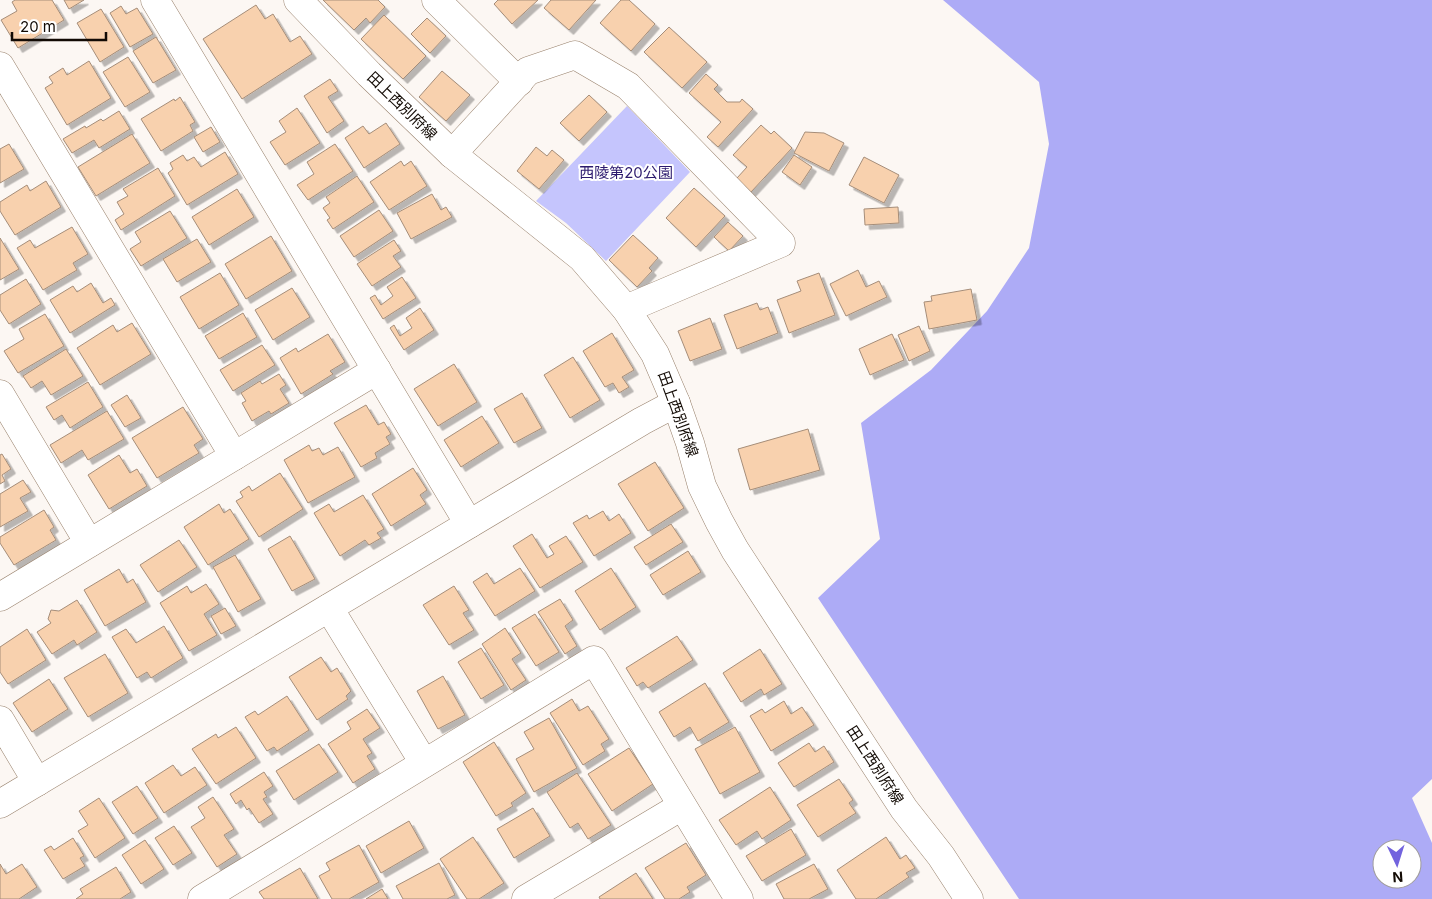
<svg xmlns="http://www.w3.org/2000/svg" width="1432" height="899" font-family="Inter,'Noto Sans JP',sans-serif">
  <defs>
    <filter id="shadow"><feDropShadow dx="4.5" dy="4.5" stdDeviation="0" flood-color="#0004"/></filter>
  </defs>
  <rect width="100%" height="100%" fill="#fcf7f3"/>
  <polygon fill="#c5c5fd" points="627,106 690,172 606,261 566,223 536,201"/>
  <path fill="#adabf6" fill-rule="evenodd" d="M943,0h489v779l-20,19 20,45v56h-413l-201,-301 62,-59 -19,-116 70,-53 56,-59 42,-63 20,-104 -10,-62zM1382,849h30v30h-30z"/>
  <g fill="#f8d1ae" stroke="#a58d79" filter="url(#shadow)">
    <polygon points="15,0 52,0 64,20 18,48 1,20 17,11 12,2"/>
    <polygon points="64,0 84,0 69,9"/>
    <polygon points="323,0 378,0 385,7 370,23 366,18 354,30"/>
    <polygon points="498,0 538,0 512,24 494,4"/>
    <polygon points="551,0 596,0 569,30 544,8"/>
    <polygon points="621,0 629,0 655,24 631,51 600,23"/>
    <polygon points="256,5 265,19 273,14 290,42 300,36 312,54 242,99 203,39"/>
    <polygon points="121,6 126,14 137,8 153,34 130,47 110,13"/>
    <polygon points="101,9 124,47 100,62 77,23"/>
    <polygon points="384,15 426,56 403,79 361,39"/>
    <polygon points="427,18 446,36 430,53 411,34"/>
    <polygon points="669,27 707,62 682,88 644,52"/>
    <polygon points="156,37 176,70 153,83 133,51"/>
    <polygon points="128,57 150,92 125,107 103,72"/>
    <polygon points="89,61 111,98 67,125 45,88 53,83 49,77 63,68 67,75"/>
    <polygon points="442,71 470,95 446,121 419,97"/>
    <polygon points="706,74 718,85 714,89 727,102 740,102 742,99 753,109 718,147 707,137 721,122 689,93"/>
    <polygon points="330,79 338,91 328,97 344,121 327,133 304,96"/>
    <polygon points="589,95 607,112 579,141 560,123"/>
    <polygon points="180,97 195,122 190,125 193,131 161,151 141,119 174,99 175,101"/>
    <polygon points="297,108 320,143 285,165 270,142 286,132 279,121"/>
    <polygon points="119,111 130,129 99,148 94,140 72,153 63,139 85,126 86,128 101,119 103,121"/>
    <polygon points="386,123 400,144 364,168 345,138 363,126 369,134"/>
    <polygon points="761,125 771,134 774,131 792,148 751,192 737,178 747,167 733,155"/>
    <polygon points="211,127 220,142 203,152 194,137"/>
    <polygon points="805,132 824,133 844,143 829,171 794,153"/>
    <polygon points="132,134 150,163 96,196 78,167"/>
    <polygon points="9,144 24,169 0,183 0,149"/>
    <polygon points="335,144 353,171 308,200 297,185 314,174 307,162"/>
    <polygon points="536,147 547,156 552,150 564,160 539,189 517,171"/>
    <polygon points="225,152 238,174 187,205 168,173 173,169 170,163 183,155 187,161 194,157 201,167"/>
    <polygon points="794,155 812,167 800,185 782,172"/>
    <polygon points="864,157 899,175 884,203 849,185"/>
    <polygon points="401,161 404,166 411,161 427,186 389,210 370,182"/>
    <polygon points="158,168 175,196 121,230 115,220 124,214 117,202 128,196 123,189"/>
    <polygon points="357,176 374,202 333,229 327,220 330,218 323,208 330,203 326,197"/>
    <polygon points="46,181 61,207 15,235 0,211 0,202 27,185 30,191"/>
    <polygon points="694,188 725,216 696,247 666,218"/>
    <polygon points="237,189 254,217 209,245 192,217"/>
    <polygon points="432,194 441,210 446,207 452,217 411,239 397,213"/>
    <polygon points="898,207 899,223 865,225 864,209"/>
    <polygon points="379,210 393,231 354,257 340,236"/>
    <polygon points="170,211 187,238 141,266 130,249 141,242 135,232"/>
    <polygon points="728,222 743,236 729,251 714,237"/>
    <polygon points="72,227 88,254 73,263 77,270 43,290 17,248 30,240 35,248"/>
    <polygon points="633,235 658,258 649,268 652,271 637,287 609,260"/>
    <polygon points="271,236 292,271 246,299 225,264"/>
    <polygon points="0,238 19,269 0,280"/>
    <polygon points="197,239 211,262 177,282 163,259"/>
    <polygon points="394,240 401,251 393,256 401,267 372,286 357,264"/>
    <polygon points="858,270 866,287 879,281 887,297 846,316 830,284"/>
    <polygon points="220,273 239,305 199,329 180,297"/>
    <polygon points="819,273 835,315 789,333 777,300 801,291 797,281"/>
    <polygon points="402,277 416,298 383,319 370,298 375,295 381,305 393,296 387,287"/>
    <polygon points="26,279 41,304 9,324 0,310 0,295"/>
    <polygon points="91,283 103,303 111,298 115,305 70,333 50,300 73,286 77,292"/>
    <polygon points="292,288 310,317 273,340 255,310"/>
    <polygon points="971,289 977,320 929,329 924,302 932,301 931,296"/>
    <polygon points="757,303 760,310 768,307 778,333 737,349 724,315"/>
    <polygon points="420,308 434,330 404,350 390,328 394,325 400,336 412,328 406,318"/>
    <polygon points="243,313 257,337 219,359 205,336"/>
    <polygon points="45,314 64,346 18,373 4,351 24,339 19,329"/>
    <polygon points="710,318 722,349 690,361 678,331"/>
    <polygon points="132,323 151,354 100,385 77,348 113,325 117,332"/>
    <polygon points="919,326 930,351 909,361 898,335"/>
    <polygon points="612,333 634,370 622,377 629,387 619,393 613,383 605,387 583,351"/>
    <polygon points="328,334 345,362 330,371 333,374 301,394 280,358 296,348 298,352"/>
    <polygon points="892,334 904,360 870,375 859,349"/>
    <polygon points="262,345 275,365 233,391 220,370"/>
    <polygon points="66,349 83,376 51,395 42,381 31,388 23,376"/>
    <polygon points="573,357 600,400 570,418 544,375"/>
    <polygon points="454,364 477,402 438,426 414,389"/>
    <polygon points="279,374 286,385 280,389 289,403 271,414 269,411 252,421 242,403 246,401 241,393 260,381 262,384"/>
    <polygon points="88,382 103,407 70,428 62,415 54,420 46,407"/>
    <polygon points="522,393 542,428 514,443 494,409"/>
    <polygon points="127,395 141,418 125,427 111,405"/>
    <polygon points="366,405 378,425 384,422 391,434 386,437 390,444 375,453 377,458 361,467 334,423"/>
    <polygon points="183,407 203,439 194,445 199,453 157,478 132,438"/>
    <polygon points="107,411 124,439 88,460 82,450 61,463 50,445"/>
    <polygon points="482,416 499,443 461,467 444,440"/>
    <polygon points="808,429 820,470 750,490 738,449"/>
    <polygon points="309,445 312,451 319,448 323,455 338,447 355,477 308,503 284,460"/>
    <polygon points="2,454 11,469 2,475 5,481 0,484 0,455"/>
    <polygon points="119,455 130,473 137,469 147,486 109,509 88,475"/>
    <polygon points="655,462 684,508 648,531 618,484"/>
    <polygon points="413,468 427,490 420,495 426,504 391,526 372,494"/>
    <polygon points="280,473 303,509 259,537 236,501 243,497 240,492 249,486 252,491"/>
    <polygon points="23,480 31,492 20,498 28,511 0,527 0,494"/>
    <polygon points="363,495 384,529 377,533 381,538 369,545 365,540 340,556 314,513 329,504 334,512"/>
    <polygon points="219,504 224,513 230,509 249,539 208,565 184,527"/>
    <polygon points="44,510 54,527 50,530 56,540 14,565 0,543 0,537"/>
    <polygon points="603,511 609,521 619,514 631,533 594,556 573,523 587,515 589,519"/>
    <polygon points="671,524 683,542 646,565 634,547"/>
    <polygon points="532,534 547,558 554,554 549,546 566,536 583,562 540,588 513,546"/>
    <polygon points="290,536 315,579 292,591 268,549"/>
    <polygon points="179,540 197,567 158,592 140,565"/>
    <polygon points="688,551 701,572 663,595 650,575"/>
    <polygon points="235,555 261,599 238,612 213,567"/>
    <polygon points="520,568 535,591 495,616 473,582 487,573 494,584"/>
    <polygon points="611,568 636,607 600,630 575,591"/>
    <polygon points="119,569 127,583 133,579 146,602 105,626 84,590"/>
    <polygon points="206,584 219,604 204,614 217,635 189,651 160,603 187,586 191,593"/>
    <polygon points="454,586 469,610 463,613 474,630 449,645 423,605"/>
    <polygon points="560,599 573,620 565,626 577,646 565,654 538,612"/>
    <polygon points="77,600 97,632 77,645 74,640 52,654 37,632 51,623 48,619 51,610 59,611"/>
    <polygon points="225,608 236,626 221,634 211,616"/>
    <polygon points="535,614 559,652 536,666 512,628"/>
    <polygon points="164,626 183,658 151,678 147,672 137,678 112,637 126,629 136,643"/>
    <polygon points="505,628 521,653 512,659 526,680 511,690 482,644"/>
    <polygon points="27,629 46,660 8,684 0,672 0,647"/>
    <polygon points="677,636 693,660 648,688 643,682 637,686 626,668"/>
    <polygon points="481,648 504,685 481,699 458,662"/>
    <polygon points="760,649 782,684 764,695 761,689 741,702 723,673"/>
    <polygon points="105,654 128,693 88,717 64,678"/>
    <polygon points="321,657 331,672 337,668 351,691 346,696 348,699 317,720 289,677"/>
    <polygon points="443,676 465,715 438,729 417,691"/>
    <polygon points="49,679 68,709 32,732 13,703"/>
    <polygon points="705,683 729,722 698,741 690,727 674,737 659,712"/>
    <polygon points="287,696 309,730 277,751 274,747 267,751 245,717 255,711 258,715"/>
    <polygon points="572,699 579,711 588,706 609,739 601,744 605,751 583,765 550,713"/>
    <polygon points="784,701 791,714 802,707 814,725 771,751 750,716 762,709 765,713"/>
    <polygon points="367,709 380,728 363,739 372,753 367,756 375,769 353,783 328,744 351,729 347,722"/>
    <polygon points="549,718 577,768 534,792 516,759 534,749 524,732"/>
    <polygon points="236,727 256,758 216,784 192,749 216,734 218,738"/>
    <polygon points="735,727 760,772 720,794 695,749"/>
    <polygon points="494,742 526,793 511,803 513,806 496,816 463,762"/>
    <polygon points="809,743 815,752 824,746 834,762 794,787 778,763"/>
    <polygon points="319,744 338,772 294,800 276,771"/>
    <polygon points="629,748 653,784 612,811 588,774"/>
    <polygon points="173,765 181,776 195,767 207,785 164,813 145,783"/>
    <polygon points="264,772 273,786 264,792 267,797 263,799 273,814 259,823 249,808 247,810 241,800 236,804 230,794"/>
    <polygon points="577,773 611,825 588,839 578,823 570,828 547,792"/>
    <polygon points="839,779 853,800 849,803 856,813 818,837 797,805"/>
    <polygon points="137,786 158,818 133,834 112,802"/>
    <polygon points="770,787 791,820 762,839 757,831 736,845 719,820"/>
    <polygon points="213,797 234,829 224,835 237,854 217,867 191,827 205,818 198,807"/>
    <polygon points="99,798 125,838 95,858 78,831 88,825 79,811"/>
    <polygon points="533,808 550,836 514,858 497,829"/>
    <polygon points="409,821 424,848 381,873 366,846"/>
    <polygon points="174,826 192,853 173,865 155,838"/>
    <polygon points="791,829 806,855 762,881 746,856"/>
    <polygon points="473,837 504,883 479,899 467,899 440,859"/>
    <polygon points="886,837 900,859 906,855 915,868 906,873 909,877 876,899 856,899 837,870"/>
    <polygon points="73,838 84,856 80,858 85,866 63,879 44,850 51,846 54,850"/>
    <polygon points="145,840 164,869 141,884 122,855"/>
    <polygon points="686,843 706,875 687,887 690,892 679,899 665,899 645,868"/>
    <polygon points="359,845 379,882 349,899 332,899 319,876 330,870 326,863"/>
    <polygon points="439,863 455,895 447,899 403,899 396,886"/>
    <polygon points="0,864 6,874 22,864 37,887 19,899 0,899"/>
    <polygon points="814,864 828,889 809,899 784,899 776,884"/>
    <polygon points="116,867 131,892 120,899 76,899 83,894 80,889"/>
    <polygon points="300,868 318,899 264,899 259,892"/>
    <polygon points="636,873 653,899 600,899 599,897"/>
    <polygon points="382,889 388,899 366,899"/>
  </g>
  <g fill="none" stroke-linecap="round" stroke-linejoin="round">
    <g stroke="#99826d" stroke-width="29">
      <g id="minor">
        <polyline points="155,0 469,524"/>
        <polyline points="298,0 369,74 452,154 582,258 626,309 655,354 676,403 690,443 702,486 719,521 735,550 904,809 941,856 969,899"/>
        <polyline points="436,0 519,82"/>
        <polyline points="0,66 234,456"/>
        <polyline points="452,154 528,71 575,55 628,86 781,243 626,309"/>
        <polyline points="0,394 89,543"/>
        <polyline points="0,597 377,370"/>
        <polyline points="329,608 424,763"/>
        <polyline points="0,720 37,782"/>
        <polyline points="0,804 642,421 676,403"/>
        <polyline points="202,899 594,660 739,899"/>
        <polyline points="526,899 682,806"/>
      </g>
    </g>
    <use href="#minor" stroke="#fff" stroke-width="28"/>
  </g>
  <g text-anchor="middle" stroke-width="4" stroke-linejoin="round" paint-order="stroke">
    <g font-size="15" fill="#120a04" stroke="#fff">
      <text transform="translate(402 106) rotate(44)" y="5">田上西別府線</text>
      <text transform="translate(678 414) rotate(70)" y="5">田上西別府線</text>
      <text transform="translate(875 765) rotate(57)" y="5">田上西別府線</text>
    </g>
    <g font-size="15" fill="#2c1a6e" stroke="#fff">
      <text x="626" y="178">西陵第20公園</text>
    </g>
  </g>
  <g transform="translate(1397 864) rotate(176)"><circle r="24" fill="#ffffff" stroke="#a09d9b"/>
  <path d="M0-4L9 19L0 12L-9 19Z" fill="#7263de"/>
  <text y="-8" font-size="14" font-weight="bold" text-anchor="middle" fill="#120a04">N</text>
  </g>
  <path d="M12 32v8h94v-8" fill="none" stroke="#120a04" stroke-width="2.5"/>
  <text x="20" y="32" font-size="15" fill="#120a04" stroke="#ffffff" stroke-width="4" paint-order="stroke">20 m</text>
</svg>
